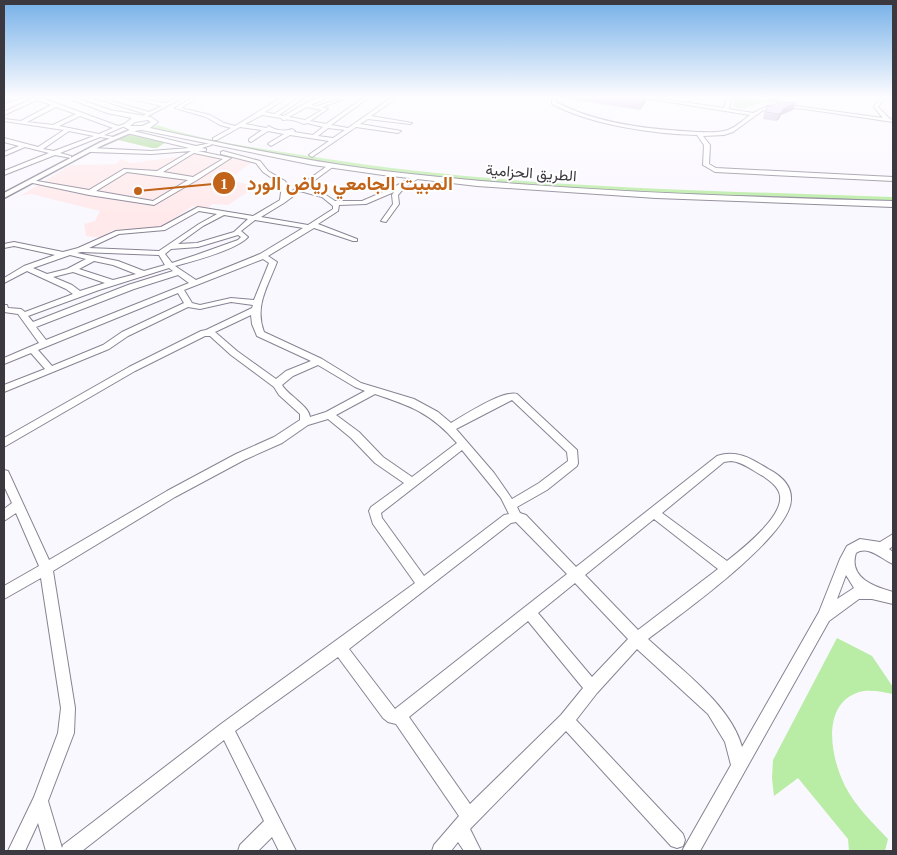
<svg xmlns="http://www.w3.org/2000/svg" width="897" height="855" font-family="'Times New Roman',Vazirmatn,serif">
  <rect width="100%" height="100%" fill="#faf8ff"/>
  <polygon fill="#ffe9eb" points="199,151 252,162 228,180 255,186 255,187 228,205 212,204 207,209 193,206 160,228 112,230 102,238 86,236 84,224 95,221 100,211 31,194 20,196 71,165 116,164 121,159 131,163 184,156"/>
  <g fill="#b9eca4">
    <polygon points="733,96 765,101 767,100 768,96 783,97 780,102 761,103 741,109 733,107 735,98"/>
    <path d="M158,125c52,18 108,24 163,33 189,30 381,32 572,39v5c-170,-7 -343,-7 -512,-31 -78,-11 -156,-27 -234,-42z"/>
    <path d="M837,638l35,18 21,31v7c-11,-2 -23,-5 -34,-2 -39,13 -28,66 -14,94 10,20 28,37 43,53l-3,12h-36l-1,-12 -50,-61 -24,18 -2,-18 1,-18z"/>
  </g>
  <polygon fill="#a1d58b" points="130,135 132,135 166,142 157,148 152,148 118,140"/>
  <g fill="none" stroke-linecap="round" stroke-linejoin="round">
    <g stroke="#888392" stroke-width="2">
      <g id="minor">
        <polygon points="20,96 26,96 4,103 4,101"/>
        <path d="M29,96l10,1 79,29 7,-2 2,1 -23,10 9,2v2l-13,-2 -40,16 11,3v2l-16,-3 -51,20v-4l45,-18 -24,-6 -21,9v-4l15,-6 -15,-4v-4l34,9 26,-17 -60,-9v-2l17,2 30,-16 -14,-5 -33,15v-3l29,-14zM56,107l20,7 -23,11 -26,-3zM80,116l33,12 -14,6 -40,-8zM69,131l25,5 -40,15 -11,-2z"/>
        <polygon points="88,96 94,96 149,112 162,106 122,97 125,96 166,103 180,96 184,97 144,118 142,117 146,114"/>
        <path d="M195,96h5l-19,12 29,7 14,8 11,3 49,-30h5l-24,16 9,2 28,-18h5l-28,19 5,1c14,-8 31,-21 47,-20l-20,9 7,1 26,-9v2l-22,8 6,2 -18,12 16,3 40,-28h5l-40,29 17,3 46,-32h5l-28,20 41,7 -2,1 -42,-5 -8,5 41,7 -3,2 -42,-6 -44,30 -3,-2 1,-1 19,-13 -39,-6 -19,11 -3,-2 1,-1 15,-9 -16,-3 -17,11 -2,-1v-2l13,-9 -22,-3 -23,13h-4v-2l18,-10 -11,-3 -14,-8 -31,-9zM307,107l15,3 -17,10 -16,-3zM262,115l19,3 2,2c6,-2 17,2 21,4l3,-1 16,4 -10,8 -19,-3 1,-1 -3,-2c-6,3 -19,1 -23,-3l-3,2 -21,-4zM328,128l17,2 -12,8 -15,-2z"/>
        <path d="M552,96h4v6c40,22 97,28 142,30 8,0 17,1 26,-1 10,-2 18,-10 26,-16l-118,-19h9l83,12 4,-12h4l-3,13 24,4 15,-7 20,-1 95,13 -9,-11 8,-11h4l-8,11 12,12 3,1v2l-88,-13 -28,-2 -15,4 -29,21 -9,3 -21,1 7,9 -1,19 7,4 177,9v4l-178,-9 -12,-7 1,-20 -7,-10c-43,-1 -106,-10 -145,-31z"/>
        <path d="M129,130l67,16 15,-3v2l-9,3 4,1v2h-8l33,7 -34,22 -43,25 -65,-10 -61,-13 3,-2 58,10 35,-21 33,2 34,-20 -40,3 -60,-2 -3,-2 3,-2 60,3 38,-3 -62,-15zM194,153l29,6 -30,18 -30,-5zM127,172l61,8 -35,21 -57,-10z"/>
        <path d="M223,151l37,10 8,10 17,10 3,4v9l42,-30h4v2l-30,22 22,7 9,6h27l28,-12 25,-13h4v2l-14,9 -7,8 1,9 -13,18 -5,-1 12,-17 -1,-9 2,-3 -28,12 -27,1 -1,6 -20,13 39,15v2h-4l-39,-13 -46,28 9,6c-9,24 -23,44 -13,70l58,27 39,24 53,16 24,13 13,11c14,-8 51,-33 66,-29l60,56 1,13 -1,3 -30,24 -30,17 3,6 6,2 50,52 141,-111c21,-7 36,4 53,14 11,6 22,16 21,30 -1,37 -113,116 -143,139 31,29 83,66 94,108l77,-135 21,-53 7,-13 13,-7 20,3 13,-8v12l-4,3 4,3v12c-12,-5 -24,-19 -37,-11 -8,25 19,34 37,39v12l-21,-5h-13l-30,22 -129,230h-18l49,-86 -6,-23 -17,-28 -71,-65 -40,44 -21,27 107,114 2,6 -2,6 -6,2 -6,-2 -105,-115 -96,98 11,22h-17l-6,-9 -7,9h-19l2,-6 25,-29 -63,-92 -8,-2 -5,-4 -45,-61 -103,74 61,120h-17l-7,-14 -14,14h-20l2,-6 24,-24 -40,-81 -142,111h-36l-8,-28 -13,28h-17l26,-54 24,-64 3,-25 -20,-130 -37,21v-13l35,-20 -23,-53 -12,8v-12l8,-6 -8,-17v-16l4,1 41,89 118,-69 69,-37 38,-17 26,-17v-6l-21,-19 -5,-8 -43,-32 -21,-19h-5l-70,35 -131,76v-9l125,-71 72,-36 5,-1 46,-22 1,-3 -22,-3 -31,7 -12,-2 -60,29 -19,13 -105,43v-7l41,-16 -14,-16 -27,11v-6l35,-15 -21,-29 -14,-2v-7h3l1,3 13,1 4,3 48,-18 -7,-5 -39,-18 -23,12v-5l20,-12 31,-11 -41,-9 -10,2v-4l10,-2 49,10 15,-4 38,-17 45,-4 37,-20 55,9 27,-16 2,-15 -19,-13 -7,-9 -35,-9v-2zM300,191l22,6 11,9v3l-25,16 -47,-8 23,-14zM199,211l18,3 -18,10 -40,27 -70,-3 30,-14 46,-4zM224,215l24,4 -14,13 -37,11 -19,1 25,-18zM255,220l48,8 -43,26 -64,26 -21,-14c19,-5 61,-16 73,-29l-7,-6zM238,235l3,2 -3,3 -42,15 -24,8 -7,-9 6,-5 27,-2zM81,252l78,3 6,10 -21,6 -26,-10 -41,-8zM70,255l16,4 -19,10 -20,5 -14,-6zM263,259l6,4 -15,37 -23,-2 -31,7 -8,-2 -8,-13zM94,261l19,4 23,9 -23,6 -34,-11zM169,268l4,3 -45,14 -95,37 -5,-6 71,-26zM73,272l32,11 -25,8 -8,-6 -19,-8zM178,275l11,8 -143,57 -10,-13 98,-38zM178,293l6,10 -62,29 -19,13 -51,21 -14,-16zM251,315l1,9 5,12 54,25 -25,10 -10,8 -39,-28 -22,-19zM318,365l37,22 10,4 -39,21 -16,5c-1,-11 -22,-22 -28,-32l11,-9zM375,394c36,12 56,19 82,49l-45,34 -29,-20 -24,-25 -23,-17zM512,400l55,52 1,9 -29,22 -27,16 -18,-26 -38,-44zM328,419l23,19 24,25 29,20 -33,24 -2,4 4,13 42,59 -194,141 -158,121 -1,3 -14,-47 26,-68 1,-25 -22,-137 122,-74 69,-37 38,-17 26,-18zM462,450l39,48 8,16 -5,1 -80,61 -42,-58 -1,-5zM731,461c12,1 22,10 32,15 7,5 16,11 17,20 3,21 -38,53 -53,65l-65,-48 62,-51zM654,519l64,50 -80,61 -53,-55zM516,522l51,52 -172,135 -46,-60 162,-126zM846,575l8,13 -17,11zM575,583l53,56 -36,38 -54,-64zM528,621l55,67 -22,27 -91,89 -61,-87z"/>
      </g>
    </g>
    <g stroke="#888392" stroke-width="3">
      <polygon id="major" points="137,127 142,128 103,145 4,198 4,193 99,143"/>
    </g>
    <g stroke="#888392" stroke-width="2">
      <path id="highway" d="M62,96h8l40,14 41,7 7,5 -8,6c78,17 156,33 234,43 169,20 339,25 509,30v6l-237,-9 -179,-12 -94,-11 -70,-10 -171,-35 -10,1 -10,-5 10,-8 -25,-5zM148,120l3,2 -9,4h-12l5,-4z"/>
    </g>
    <use href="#minor" fill="#fff" fill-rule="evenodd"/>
    <use href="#major" fill="#fff" fill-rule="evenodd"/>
    <use href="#highway" fill="#fff" fill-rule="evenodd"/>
  </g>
  <g fill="#c0b2db">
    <polygon points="562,96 648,96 647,100 640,110 562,98"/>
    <polygon points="796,103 793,110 781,115 779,119 776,121 763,119 764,114 767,107"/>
  </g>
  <g fill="#9c91b2">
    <polygon points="645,96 648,96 647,100 640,110 643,99"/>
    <polygon points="796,103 793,110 781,115 779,119 776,121 779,114 783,109"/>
  </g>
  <g fill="#dfcfff" stroke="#9c91b2">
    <polygon points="621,96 645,96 643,99"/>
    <polygon points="780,102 796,103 783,109 782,112 779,114 766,112 767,107"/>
  </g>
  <linearGradient id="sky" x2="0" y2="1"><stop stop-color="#75b0e8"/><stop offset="0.45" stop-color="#fdfcff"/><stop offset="1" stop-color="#fdfcff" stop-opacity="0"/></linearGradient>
  <rect width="897" height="215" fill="url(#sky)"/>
  <g text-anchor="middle" stroke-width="4" stroke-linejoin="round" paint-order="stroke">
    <g font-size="15" fill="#3b383f" stroke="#fff">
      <text transform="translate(531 173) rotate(4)" y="5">الطريق الحزامية</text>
    </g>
  </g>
  <path fill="none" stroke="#c16318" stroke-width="2" d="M138 191L224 183"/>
  <g fill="#c16318" stroke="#fff" stroke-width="2">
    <circle cx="138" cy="191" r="5"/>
    <circle cx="224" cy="183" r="12"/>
  </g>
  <g font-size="15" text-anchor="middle" font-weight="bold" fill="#fff">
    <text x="224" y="189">1</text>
  </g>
  <g font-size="19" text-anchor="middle" font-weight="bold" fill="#c16318" stroke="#fff" stroke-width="4" stroke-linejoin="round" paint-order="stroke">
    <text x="350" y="190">المبيت الجامعي رياض الورد</text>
  </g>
  <rect width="897" height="855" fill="none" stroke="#3b383f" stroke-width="10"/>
</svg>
